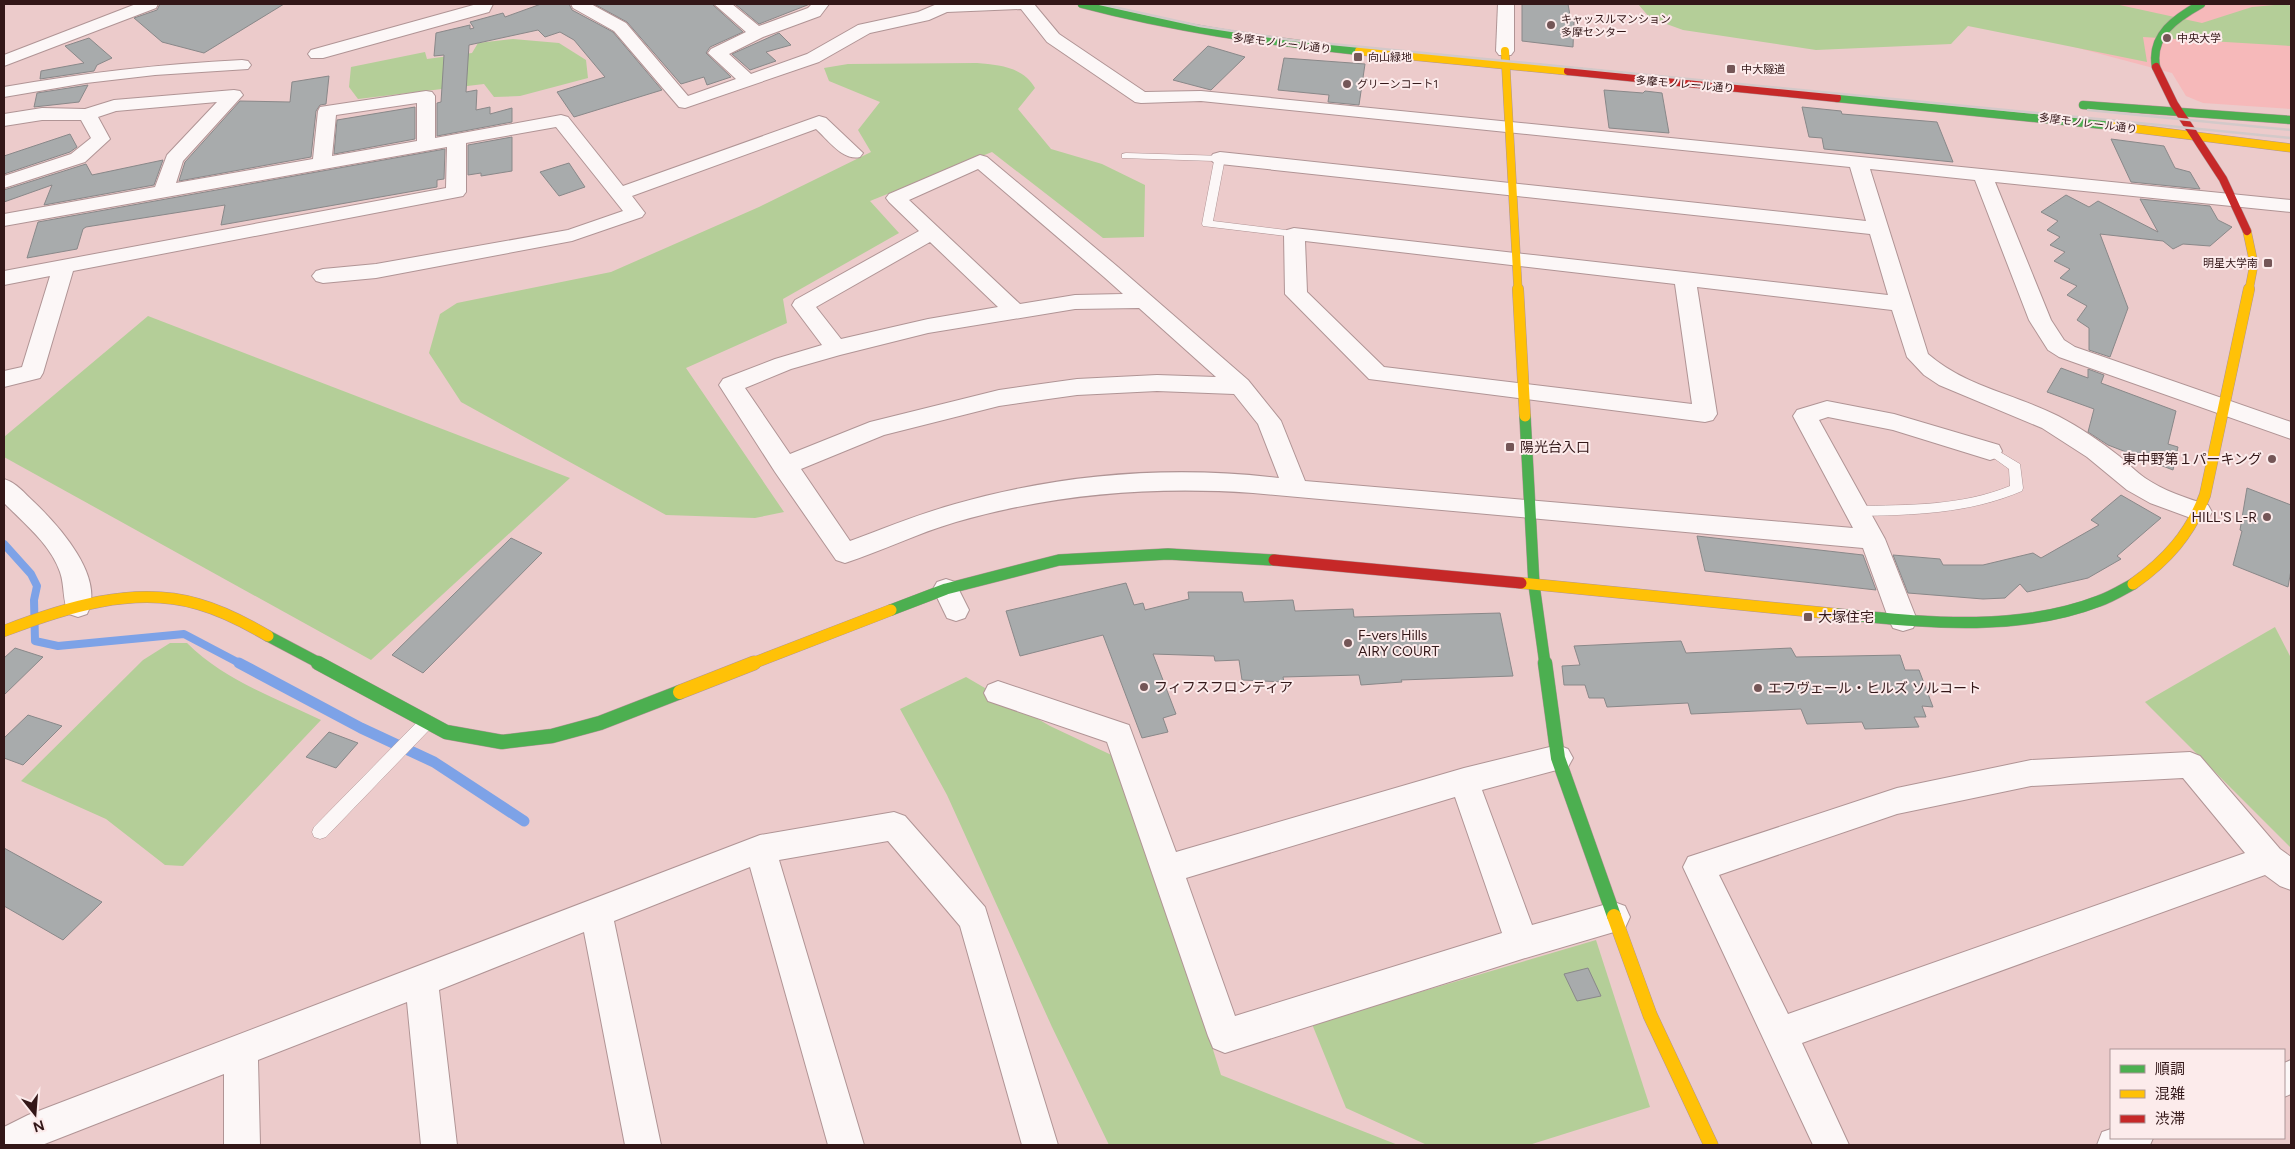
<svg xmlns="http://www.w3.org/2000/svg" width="2295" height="1149" font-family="Figtree,'Noto Sans JP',sans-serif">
  <rect width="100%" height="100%" fill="#eccbcb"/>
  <polygon fill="#f6b9ba" points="1913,4 2291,4 2291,109 2203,103 2186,96 2172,73"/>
  <g fill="#b4ce98">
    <polygon points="1638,4 2115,4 2202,23 2252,7 2286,4 2291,6 2291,46 2143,37 2147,62 1968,26 1951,44 1816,50 1683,30 1650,18"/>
    <polygon points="513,39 559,43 586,60 588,78 520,96 494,97 484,84 358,99 349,87 351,67 425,52 427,59 472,53 478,43"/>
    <path d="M977,63c23,2 46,4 58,25l-17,21 33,40 51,15 43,21 -1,52 -41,1 -111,-86 -122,49 29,32 -116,66 4,24 -101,45 98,144 -29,6 -89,-3 -205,-113 -32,-49 11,-39 17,-11 154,-31 148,-65 112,-55 -13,-22 22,-28 -51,-21 -5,-13 24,-4z"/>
    <polygon points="148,316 570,478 371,660 4,457 4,437"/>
    <polygon points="2275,627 2291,658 2291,848 2145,702"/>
    <path d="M170,643h17c37,37 88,55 134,77l-138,146 -18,-1 -59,-46 -85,-38 122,-121z"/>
    <polygon points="966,677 1050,726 1122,760 1221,1075 1398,1145 1109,1145 1052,1027 947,795 900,709"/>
    <polygon points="1596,940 1650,1107 1529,1145 1427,1145 1346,1108 1312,1024"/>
  </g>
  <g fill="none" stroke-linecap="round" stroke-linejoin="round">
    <polyline stroke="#7da2e7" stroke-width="8" points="4,544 31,574 37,586 34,600 35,641 58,646 184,634 241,664"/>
    <polyline stroke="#7da2e7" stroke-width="11" points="239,663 361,728 434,762 524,821"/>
  </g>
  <g fill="#a8abac" stroke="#898889">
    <polygon points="160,4 284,4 204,53 162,42 134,18 157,10"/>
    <polygon points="541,4 569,4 572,10 613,32 662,90 574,117 557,92 605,77 574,40 560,32 545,37 538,30 469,45 466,92 477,90 476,110 490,107 490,114 512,108 512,122 437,136 437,103 441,102 444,55 434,56 436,33 470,25 470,29 474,28 470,22 503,13 505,17"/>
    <polygon points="594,4 712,4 743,32 710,47 706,53 731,77 707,85 704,77 681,84 627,22"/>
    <polygon points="735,4 810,4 759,24"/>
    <polygon points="1522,4 1568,4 1571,21 1574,21 1573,47 1522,41"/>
    <polygon points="779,33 791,45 766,52 776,61 750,70 732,54"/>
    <polygon points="89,38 112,58 97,65 94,71 40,79 41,71 84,63 65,46"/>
    <polygon points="1208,46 1245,57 1211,90 1173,80"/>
    <polygon points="1284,58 1365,64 1359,105 1328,102 1329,95 1278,90"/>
    <polygon points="329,76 326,104 320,105 316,111 311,157 179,181 185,162 240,101 290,102 292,82"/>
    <polygon points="88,85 79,102 34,107 37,93"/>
    <polygon points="1604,90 1643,93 1645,91 1662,93 1669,133 1609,128"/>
    <polygon points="415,107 415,139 334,154 337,120"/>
    <polygon points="1802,107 1841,111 1842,114 1937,122 1953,162 1824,149 1822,138 1809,137"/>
    <polygon points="70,134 77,147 70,152 4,174 4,156"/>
    <polygon points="512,137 512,171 481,176 481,173 468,175 468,145"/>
    <polygon points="2111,139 2164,146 2175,168 2190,172 2200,189 2131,182"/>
    <polygon points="445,149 444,179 437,180 437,187 221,225 225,205 86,227 83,229 77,249 27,258 38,222"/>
    <polygon points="163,160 154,185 44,205 52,185 4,202 4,190 86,164 92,175"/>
    <polygon points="569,163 585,187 559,196 540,172"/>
    <polygon points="2066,195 2089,207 2098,201 2158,232 2140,199 2210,206 2218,220 2232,227 2210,246 2183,244 2173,249 2163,241 2100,234 2128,308 2110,357 2089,350 2089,328 2077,320 2087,306 2067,295 2077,286 2060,278 2070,269 2054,261 2065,252 2050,245 2060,237 2047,230 2058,221 2041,212"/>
    <polygon points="2061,368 2088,378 2088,369 2104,375 2101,383 2176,411 2168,444 2178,447 2173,470 2108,445 2088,432 2094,409 2047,392"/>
    <polygon points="2247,488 2291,505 2291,570 2288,587 2233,565 2242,531 2240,530"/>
    <polygon points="2121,495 2161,518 2117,556 2121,559 2088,578 2027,592 2020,584 2005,598 1983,599 1908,593 1893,555 1940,559 1943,565 1983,565 2033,553 2041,558 2099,525 2091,520"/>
    <polygon points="1697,536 1863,555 1876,590 1705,571"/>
    <polygon points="511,538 542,553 423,673 392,655"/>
    <polygon points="1126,583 1134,605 1143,603 1145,610 1189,599 1188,592 1242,592 1244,602 1293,600 1295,611 1353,609 1354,617 1500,613 1513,676 1401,680 1402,682 1361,685 1359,675 1283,677 1284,682 1242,680 1239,660 1215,661 1214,656 1153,654 1176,714 1163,718 1168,732 1142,738 1103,635 1020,656 1006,611"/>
    <polygon points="1681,641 1686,653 1791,648 1796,657 1900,655 1905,670 1919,670 1933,707 1922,706 1926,717 1914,717 1919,727 1865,729 1862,722 1807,724 1801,709 1691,714 1688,703 1607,707 1604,698 1589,698 1585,685 1564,685 1562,666 1580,665 1574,646"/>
    <polygon points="15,648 43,657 4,695 4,658"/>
    <polygon points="28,715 62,726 23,765 4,758 4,738"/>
    <polygon points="329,732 358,743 336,768 306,757"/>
    <polygon points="4,848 102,902 63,940 4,906"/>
    <polygon points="1588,968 1601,996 1577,1001 1564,974"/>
  </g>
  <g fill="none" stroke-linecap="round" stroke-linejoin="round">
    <g stroke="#b09495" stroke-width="1">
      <g id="lane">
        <polygon points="1126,153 1224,156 1225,158 1213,221 1294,231 1299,234 1294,237 1203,226 1202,224 1214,161 1122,158 1122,154"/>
        <path d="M1990,446l30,18 3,24 -1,3c-54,23 -109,24 -166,25l-5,-2 -2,-3 2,-3 5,-2c53,-1 105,0 154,-20l-1,-17 -25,-18z"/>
        <polygon points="427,716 432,717 435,722 432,727 326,837 320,839 314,837 312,832 314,827 422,717"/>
      </g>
    </g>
    <g stroke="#b09495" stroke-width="2">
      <g id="street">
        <polygon points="136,4 158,4 156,8 4,66 4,55"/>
        <polygon points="477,4 493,4 489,12 323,58 311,58 308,54 311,50"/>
        <path d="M571,4h20l35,19 62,73 48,-17 -28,-26 3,-4 35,-17 -32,-28h18l27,22 49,-18 4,-4h17l-9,12 -57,21 -34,17 22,20 56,-20 51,-29 60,-13 19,-8h97l25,30 86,58 56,-1 1090,109v12l-296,-30 56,138 13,20 11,7 216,75v17l-232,-82 -11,-7 -19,-30 -54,-140 -105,-11 58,185c38,33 87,40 130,62 21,11 42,25 61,40 9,7 17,16 26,22 19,13 41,20 63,27l4,7 -4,7 -9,2 -49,-18 -23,-13 -40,-33 -45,-29 -103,-43 -15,-10 -17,-18 -15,-47 -195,-23 20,127 -4,6 -8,2 -336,-43 -84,-85 -1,-60 3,-4 7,-2 594,67 -18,-61 -650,-70 -7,-2 -3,-4 3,-4 7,-2 646,69 -16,-54 -649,-66 -60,2 -6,-1 -88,-60 -26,-33 -74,3 -18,8 -59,13 -51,29 -134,46 -6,-1 -65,-76 -41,-23zM1305,241l370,43 17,120 -308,-37 -77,-75z"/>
        <polygon points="1498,4 1514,4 1514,51 1511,55 1499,55 1496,51"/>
        <path d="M242,60l6,1 3,4 -3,4 -93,6 -69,8 -82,14v-10c80,-14 157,-23 238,-27z"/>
        <path d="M234,90l6,1 3,4 -60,66 -7,22 137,-24 5,-48 2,-4 106,-16 6,1 3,4v42l126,-23 7,2 55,69 196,-70 7,2 37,35 -3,4c-17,4 -32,-17 -44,-28l-184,67 13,17 -3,4 -70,24 -196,37 -53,5 -7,-2 -4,-5 4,-5 7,-2 53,-5 192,-34 55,-19 -67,-84 -90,16v49l-3,4 -390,75 -30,102 -3,5 -36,9v-16l18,-4 28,-91 -46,9v-14l442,-83 1,-41 -443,79v-12l151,-27 12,-32 50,-53 -101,9 -18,6 12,22 -25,23 -81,26v-12l67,-22 20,-16 -10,-18h-39l-38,6v-12l38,-6 43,1 29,-9zM417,103v38l-85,15 4,-41z"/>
        <path d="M980,155l7,2 131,110 130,113 33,41 24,60 548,47 -60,-112 4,-6 30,-9 67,13 105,31 3,6 -3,6 -9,3 -97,-30 -65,-13 -9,3 66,119 32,81 -4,8 -10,3 -10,-3 -4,-8 -26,-72 -610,-55c-101,-7 -200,1 -297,29 -38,11 -74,29 -111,41l-9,-3 -61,-88 -56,-87 4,-6 52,-20 47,-14 -30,-40 3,-5 124,-69 -30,-29 -3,-4 3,-4zM978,169l126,108 19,17 -48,1 -55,9 -111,-104zM930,242l68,65 -70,12 -87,20 -25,-32zM1139,308l77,69 -59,-2 -80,4 -78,11 -129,32 -80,32 -45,-66 46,-19 49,-14 88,-22 147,-24zM1157,391l77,3 24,30 21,54c-109,-13 -219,-4 -324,26 -36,10 -70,24 -105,37l-49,-72 83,-34 115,-29 78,-11z"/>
        <path d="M4,479c13,4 20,14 30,23 24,23 72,75 53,112l-9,3 -9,-3c-7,-13 -4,-28 -9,-42 -9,-27 -36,-49 -56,-69z"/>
        <polygon points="946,579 955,582 969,610 965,618 956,621 947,618 933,589 937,582"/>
        <path d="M998,681l131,44 47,127 288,-84 94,-23 10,4 5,9 -5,9 -86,23 50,135 82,-23 11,4 5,11 -5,11 -11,4 -92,27 -297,94 -12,-5 -5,-12 -101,-294 -119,-41 -4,-8 4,-8zM1455,797l47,136 -267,83 -49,-138z"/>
        <path d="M2190,752l10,4 80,93 11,8v33l-11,-4 -15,-11 -463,168 47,102h-36l-130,-278 5,-10 209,-69 134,-28zM2183,778l62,75 -457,161 -69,-139 178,-61 134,-28z"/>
        <polygon points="894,812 905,816 985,907 1058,1145 1022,1145 960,926 888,841 779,860 864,1145 828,1145 750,867 614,921 661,1145 625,1145 584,932 439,990 457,1145 421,1145 407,1002 258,1060 260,1145 224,1145 224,1074 42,1145 4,1145 4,1127 28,1115 760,835"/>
        <polygon points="2291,1060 2291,1094 2284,1097 2284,1063"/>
        <polygon points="2111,1129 2111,1138 2153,1138 2150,1145 2097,1145 2102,1132"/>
      </g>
    </g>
    <g stroke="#b09495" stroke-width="9">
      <g id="fast-far2">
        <path d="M1082,4c91,24 183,37 277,47"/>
        <path d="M2156,67c-6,-32 20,-49 45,-63"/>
        <polyline points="1837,98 2114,126"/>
        <polyline points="2083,105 2291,120"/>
      </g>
    </g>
    <g stroke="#b09495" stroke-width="12">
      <g id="fast-far1">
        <polyline points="1525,416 1534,585 1545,664"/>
        <polyline points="891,610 946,589 1059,560 1168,554 1274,560"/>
        <path d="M1836,614c87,8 180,19 263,-13 12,-4 23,-11 34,-17"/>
        <polyline points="268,636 321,664"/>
      </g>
    </g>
    <g stroke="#b09495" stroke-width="15">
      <g id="fast">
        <polyline points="318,663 446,732 502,742 552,736 600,723 680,692"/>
        <polyline points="1545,663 1558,758 1614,916"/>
      </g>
    </g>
    <g stroke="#b09495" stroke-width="9">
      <g id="slow-far2">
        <polyline points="1359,51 1568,71"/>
        <polyline points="1505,51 1518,290"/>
        <polyline points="2114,126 2291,148"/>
        <polyline points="2247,231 2254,264 2249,290"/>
      </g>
    </g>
    <g stroke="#b09495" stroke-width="12">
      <g id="slow-far1">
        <polyline points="1518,289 1525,416"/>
        <polyline points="1521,583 1836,614"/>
        <path d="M2133,584c34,-24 57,-50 72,-89l44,-206"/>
        <path d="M4,631c60,-23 130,-46 194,-27 25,7 48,19 70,32"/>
        <polyline points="751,664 891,610"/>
      </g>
    </g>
    <g stroke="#b09495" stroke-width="15">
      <g id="slow">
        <polyline points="680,692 754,663"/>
        <polyline points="1614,916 1650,1015 1711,1145"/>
      </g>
    </g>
    <g stroke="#b09495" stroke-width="9">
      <g id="jam-far1">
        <polyline points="2156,67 2174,104 2223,179 2247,231"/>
        <polyline points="1568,71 1837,98"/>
      </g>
    </g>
    <g stroke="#b09495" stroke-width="12">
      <polyline id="jam" points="1274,560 1521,583"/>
    </g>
    <use href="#lane" fill="#fcf7f7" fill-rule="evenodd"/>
    <use href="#street" fill="#fcf7f7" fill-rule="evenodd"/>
    <use href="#fast-far2" stroke="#4caf50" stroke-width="8"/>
    <use href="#fast-far1" stroke="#4caf50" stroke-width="11"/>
    <use href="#fast" stroke="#4caf50" stroke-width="14"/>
    <use href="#slow-far2" stroke="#ffc107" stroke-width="8"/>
    <use href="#slow-far1" stroke="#ffc107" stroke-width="11"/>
    <use href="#slow" stroke="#ffc107" stroke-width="14"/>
    <use href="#jam-far1" stroke="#c62828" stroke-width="8"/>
    <use href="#jam" stroke="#c62828" stroke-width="11"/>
    <g stroke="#d3c9c9" stroke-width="2.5">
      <polyline points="1100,4 1200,26 1291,40 2291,138"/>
      <polyline points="2088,110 2291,130"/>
    </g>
  </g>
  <g fill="#745657" stroke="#fcebeb" stroke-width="2">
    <circle cx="1551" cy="25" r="5"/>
    <circle cx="2167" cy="38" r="5"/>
    <rect x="1353" y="52" width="10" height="10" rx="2.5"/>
    <rect x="1726" y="64" width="10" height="10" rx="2.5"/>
    <circle cx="1347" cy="84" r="5"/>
    <rect x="2263" y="258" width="10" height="10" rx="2.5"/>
    <rect x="1505" y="442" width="10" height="10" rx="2.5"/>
    <circle cx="2272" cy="459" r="5"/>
    <circle cx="2267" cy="517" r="5"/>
    <rect x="1803" y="612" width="10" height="10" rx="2.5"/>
    <circle cx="1348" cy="643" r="5"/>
    <circle cx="1144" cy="687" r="5"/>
    <circle cx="1758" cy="688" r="5"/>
  </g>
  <g text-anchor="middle" stroke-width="4" stroke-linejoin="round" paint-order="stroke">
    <g font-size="11" fill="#331718" stroke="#fcebeb" text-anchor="start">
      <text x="1561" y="23">キャッスルマンション<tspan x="1561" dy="13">多摩センター</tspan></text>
      <text x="2177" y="42">中央大学</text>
      <text x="1368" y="61">向山緑地</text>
      <text x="1741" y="73">中大隧道</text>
      <text x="1357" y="88">グリーンコート1</text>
      <text x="2258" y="267" text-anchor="end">明星大学南</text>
    </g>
    <g font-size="11" fill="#331718" stroke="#fcebeb">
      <text transform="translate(1282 43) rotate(7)" y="4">多摩モノレール通り</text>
      <text transform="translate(1685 84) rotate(5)" y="4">多摩モノレール通り</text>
      <text transform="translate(2088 123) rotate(7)" y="4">多摩モノレール通り</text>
    </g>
    <g font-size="14" fill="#331718" stroke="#fcebeb" text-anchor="start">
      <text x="1520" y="452">陽光台入口</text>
      <text x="2262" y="464" text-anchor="end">東中野第１パーキング</text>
      <text x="2257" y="522" text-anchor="end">HILL'S L-R</text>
      <text x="1818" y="622">大塚住宅</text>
      <text x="1358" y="640">F-vers Hills<tspan x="1358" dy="16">AIRY COURT</tspan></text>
      <text x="1154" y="692">フィフスフロンティア</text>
      <text x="1768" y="693">エフヴェール・ヒルズ ソルコート</text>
    </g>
  </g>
  <rect width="2295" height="1149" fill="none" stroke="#331718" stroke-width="10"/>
  <rect x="2110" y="1049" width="175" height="90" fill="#fcebeb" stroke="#ac9697"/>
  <rect x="2120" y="1065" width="25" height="8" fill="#4caf50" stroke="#ac9697"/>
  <text x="2155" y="1074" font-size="15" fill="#331718">順調</text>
  <rect x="2120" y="1090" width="25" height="8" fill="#ffc107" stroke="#ac9697"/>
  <text x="2155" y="1099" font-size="15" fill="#331718">混雑</text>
  <rect x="2120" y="1115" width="25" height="8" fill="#c62828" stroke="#ac9697"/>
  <text x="2155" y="1124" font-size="15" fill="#331718">渋滞</text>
  <g transform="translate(35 1114) rotate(163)" stroke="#fcebeb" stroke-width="4" paint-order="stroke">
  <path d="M0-4L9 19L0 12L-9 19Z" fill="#331718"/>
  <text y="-8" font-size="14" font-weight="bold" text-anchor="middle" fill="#331718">N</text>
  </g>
</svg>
